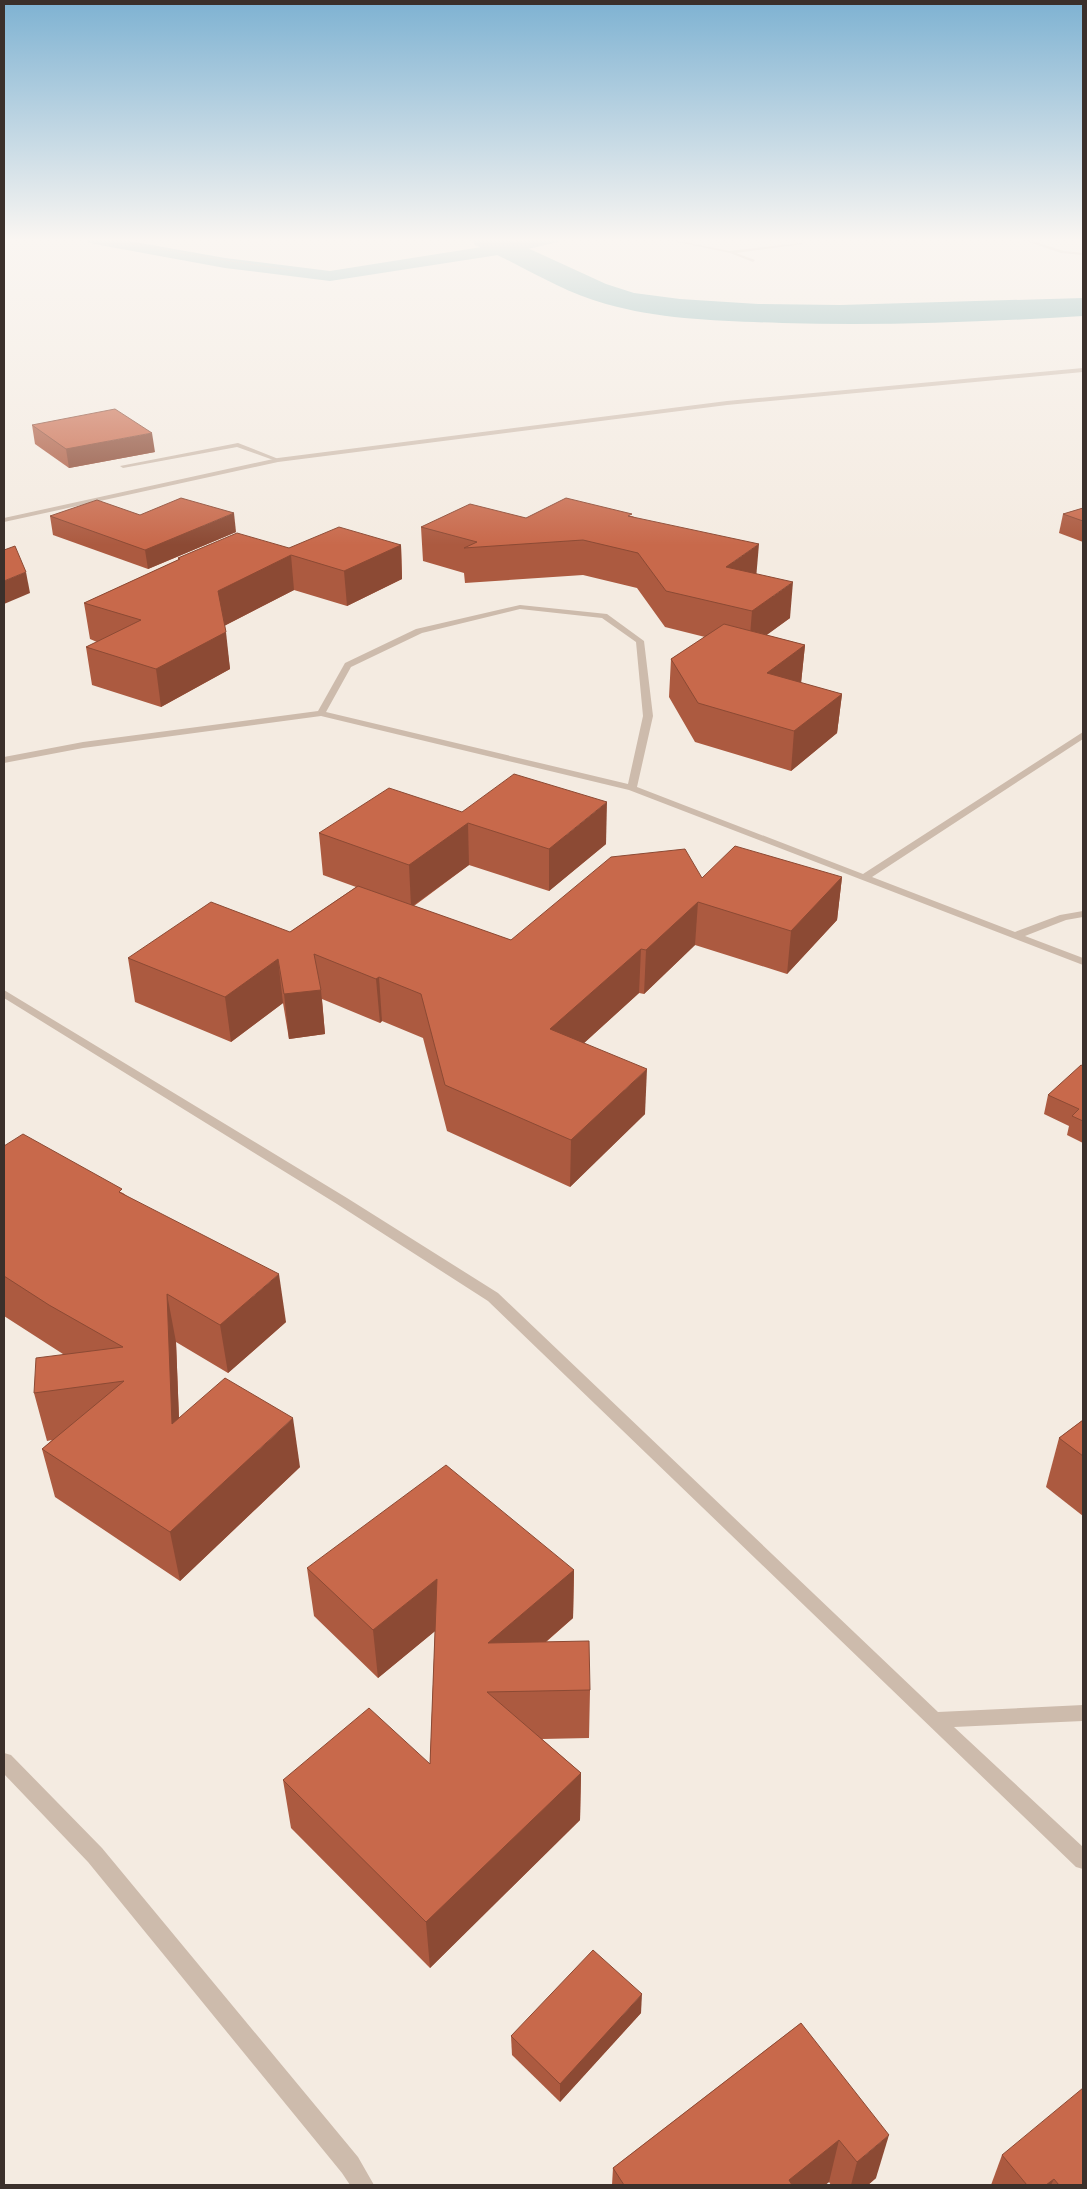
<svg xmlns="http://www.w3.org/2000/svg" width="1087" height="2189" font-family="Lato,sans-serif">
  <rect width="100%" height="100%" fill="#f4ebe1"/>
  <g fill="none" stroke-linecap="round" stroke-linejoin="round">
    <polygon fill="#7fb0b2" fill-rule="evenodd" points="86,239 118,239 225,258 330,271 532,239 560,239 558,242 511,253 330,281 225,268 94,244 88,242"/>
    <path fill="#7fb0b2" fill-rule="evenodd" d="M471,239h37l98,45 28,9 46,6 78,5 82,1 243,-7v18c-100,6 -201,10 -301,7 -59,-2 -119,-3 -176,-19 -46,-12 -87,-41 -131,-59z"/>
    <path stroke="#b9a596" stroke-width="1" stroke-dasharray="1 1" stroke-linecap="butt" d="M102,239c64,10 127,23 191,31"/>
    <g fill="#cdbbac" fill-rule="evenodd">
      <polygon points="663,239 670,239 729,251 801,243 803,244 736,253 755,260 753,262 730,253"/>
      <polygon points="1020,239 1026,239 1064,251 1083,253 1083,255 1061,253"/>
      <polygon points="238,443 281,460 276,461 237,447 123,468 120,466"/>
    </g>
    <g fill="#cdbbac" fill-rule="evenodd">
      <polygon points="1083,368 1083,372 727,405 278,462 4,522 4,518 278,458 727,401"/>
      <path d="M520,605l87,9 37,27 9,75 -16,71 226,87 220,-142v7l-211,138 143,55 45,-17 23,-4v6l-17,3 -41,16 58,22v7l-454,-175 -308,-74 -238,32 -79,15v-6l79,-15 235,-31 27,-48 71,-34zM520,609l82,9 34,24 7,74 -15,68 -302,-72 25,-45 71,-34z"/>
      <polygon points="4,990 347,1198 498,1293 938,1712 1083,1705 1083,1721 954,1727 1083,1847 1083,1869 1076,1867 488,1301 337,1204 4,998"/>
      <polygon points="4,1753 11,1755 102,1848 358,2157 374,2185 350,2185 342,2173 88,1862 4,1774"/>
    </g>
  </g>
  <g fill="#ac5a40">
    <polygon points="32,425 155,452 69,468 35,444"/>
    <polygon points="1083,508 1083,542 1059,533 1063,514"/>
    <polygon points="140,515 236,532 148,569 53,535 50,516"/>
    <polygon points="632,516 756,574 790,618 766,635 805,645 801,683 842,694 837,733 791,771 695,742 669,697 671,659 705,637 665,627 637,588 583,575 465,583 464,573 423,561 421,527 526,518"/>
    <polygon points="401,545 402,579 347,606 294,590 224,626 230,669 161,707 92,685 86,647 97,642 90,639 84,603 178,560 178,558 289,548"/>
    <polygon points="462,812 606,844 549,891 469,865 414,906 511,940 702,878 842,877 837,920 787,974 695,945 644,994 639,993 584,1043 645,1114 570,1187 447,1131 423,1038 382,1021 380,1023 322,999 325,1034 289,1039 283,1003 231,1042 135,1002 128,958 290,932 356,887 323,875 319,833"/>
    <polygon points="1083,1066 1083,1143 1067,1135 1069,1126 1044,1114 1048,1095"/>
    <polygon points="4,1146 123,1193 286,1322 228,1373 176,1342 179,1418 300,1467 180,1581 55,1497 42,1449 52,1440 47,1441 34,1393 63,1354 4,1316"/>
    <polygon points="1083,1420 1083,1516 1046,1487 1059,1438"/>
    <polygon points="307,1568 574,1570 573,1618 546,1642 590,1690 589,1738 542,1739 581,1773 580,1820 430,1968 291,1828 283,1780 430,1764 435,1631 378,1678 314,1616"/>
    <polygon points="641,2013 560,2102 512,2055 511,2036"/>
    <polygon points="801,2023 876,2178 868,2185 831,2185 829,2182 825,2185 612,2185 613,2168"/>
    <polygon points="1002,2155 1083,2185 991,2185"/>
  </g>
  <g fill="#8c4a34">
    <polygon points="152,433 155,452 69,468 66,449"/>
    <polygon points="234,513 236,532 148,569 145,550"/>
    <polygon points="759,544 756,579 726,567"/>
    <polygon points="401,545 402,579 347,606 344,571"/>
    <polygon points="291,555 294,590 222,627 218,591"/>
    <polygon points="26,572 30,593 4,604 4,581"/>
    <polygon points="793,582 790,618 749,648 752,611"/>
    <polygon points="226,632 230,669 161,707 156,669"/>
    <polygon points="805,645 801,683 767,673"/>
    <polygon points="842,694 837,733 791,771 794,731"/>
    <polygon points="607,802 606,844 549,891 549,849"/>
    <polygon points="468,823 469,865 411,907 409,865"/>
    <polygon points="842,877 837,920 787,974 791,931"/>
    <polygon points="698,902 695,945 644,994 646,950"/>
    <polygon points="641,949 639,993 550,1074 550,1029"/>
    <polygon points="278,959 283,1003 231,1042 225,997"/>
    <polygon points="379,977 382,1021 380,1023 376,979"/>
    <polygon points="321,990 325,1034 289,1039 284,994"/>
    <polygon points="647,1069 645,1114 570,1187 571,1140"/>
    <polygon points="279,1274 286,1322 228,1373 220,1325"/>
    <polygon points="167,1294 176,1342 181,1472 172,1424"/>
    <polygon points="293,1418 300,1467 180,1581 170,1532"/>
    <polygon points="574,1570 573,1618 489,1691 488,1643"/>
    <polygon points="437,1579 440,1627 378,1678 373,1630"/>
    <polygon points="581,1773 580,1820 430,1968 426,1922"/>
    <polygon points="642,1994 641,2013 560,2102 560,2084"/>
    <polygon points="889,2135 876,2178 868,2185 851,2185 857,2162"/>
    <polygon points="839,2140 829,2182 825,2185 788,2185 789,2180"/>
    <polygon points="1054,2179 1051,2185 1046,2185"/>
  </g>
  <g fill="#c8694b" stroke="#8c4a34">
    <polygon points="115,409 152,433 66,449 32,425"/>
    <polygon points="181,498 234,513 145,550 50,516 97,500 140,515"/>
    <polygon points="566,498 632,514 628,516 759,544 726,567 793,582 752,611 666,591 638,553 583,540 464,548 477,542 421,527 470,504 526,518"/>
    <polygon points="1083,508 1083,521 1063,514"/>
    <polygon points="339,527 401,545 344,571 291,555 218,591 226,632 156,669 86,647 141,620 84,603 180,559 178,558 237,533 289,548"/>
    <polygon points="15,546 26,572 4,581 4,550"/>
    <polygon points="724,624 805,645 767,673 842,694 794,731 698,703 671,659"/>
    <polygon points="514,774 607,802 549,849 468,823 409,865 319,833 389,788 462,812"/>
    <polygon points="735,846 842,877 791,931 698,902 646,950 641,949 550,1029 647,1069 571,1140 445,1085 421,994 379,977 376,979 314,954 321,990 284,994 278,959 225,997 128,958 211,902 290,932 358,886 511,940 611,857 685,849 702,878"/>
    <polygon points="1081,1065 1083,1066 1083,1121 1072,1116 1079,1109 1048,1095"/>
    <polygon points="23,1134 122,1189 119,1192 279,1274 220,1325 167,1294 172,1424 225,1378 293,1418 170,1532 42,1449 124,1381 34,1393 36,1358 123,1347 49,1305 4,1276 4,1146"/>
    <polygon points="1083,1420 1083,1456 1059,1438"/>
    <polygon points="446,1465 574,1570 488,1643 589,1641 590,1690 487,1692 581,1773 426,1922 283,1780 369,1708 430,1764 437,1579 373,1630 307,1568"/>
    <polygon points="593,1950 642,1994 560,2084 511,2036"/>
    <polygon points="801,2023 889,2135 857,2162 839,2140 789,2180 792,2185 624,2185 613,2168"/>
    <polygon points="1083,2088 1083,2185 1059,2185 1054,2179 1046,2185 1027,2185 1002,2155"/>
  </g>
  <linearGradient id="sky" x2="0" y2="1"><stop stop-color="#7eb2d2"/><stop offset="0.44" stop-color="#faf6f2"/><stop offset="1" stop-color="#faf6f2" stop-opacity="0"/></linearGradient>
  <rect width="1087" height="545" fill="url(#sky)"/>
  <rect width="1087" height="2189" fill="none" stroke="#3b302b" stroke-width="10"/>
</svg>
